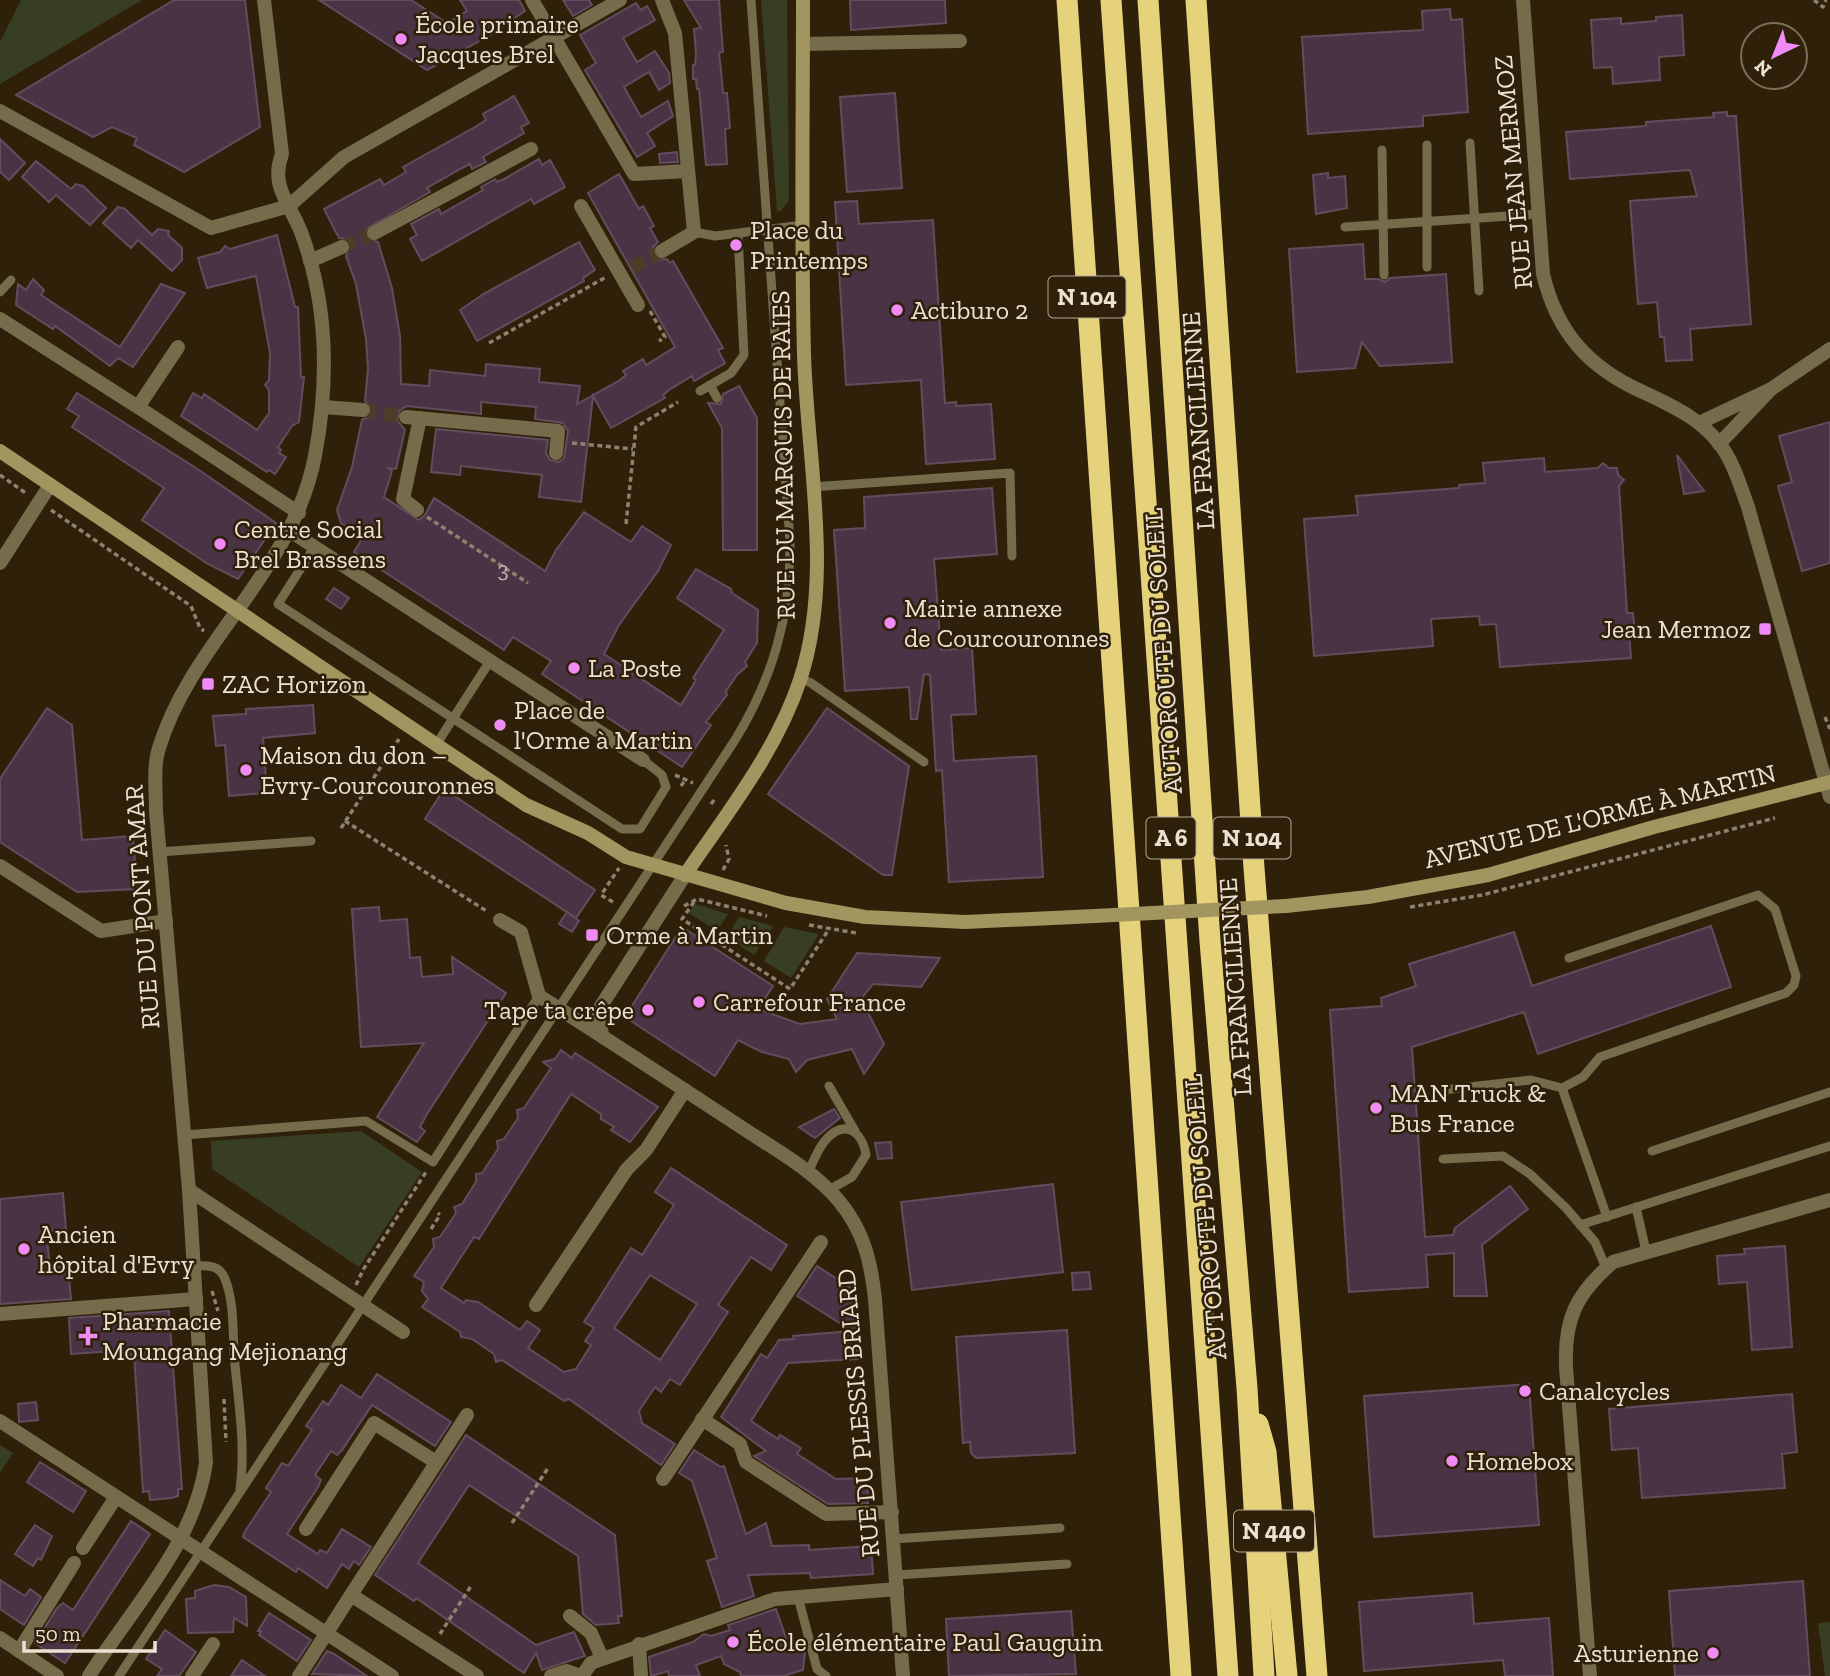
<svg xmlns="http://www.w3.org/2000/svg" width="1830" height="1676" font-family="'Zilla Slab',serif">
  <rect width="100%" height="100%" fill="#2f2009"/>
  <g fill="#383e21">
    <polygon points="21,0 142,0 0,84 0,42"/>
    <polygon points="761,0 787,0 789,200 781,211 777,211"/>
    <polygon points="695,904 728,914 717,931 689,913"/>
    <polygon points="739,917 773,926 754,955 727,937"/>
    <polygon points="784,927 819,934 791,978 764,961"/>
    <polygon points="361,1131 422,1172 359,1267 212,1169 211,1141"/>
    <polygon points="0,1445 13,1453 0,1473"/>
    <polygon points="1830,1622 1830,1676 1825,1676 1818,1623"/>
  </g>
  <g fill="#493344" stroke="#644c5f" stroke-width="2" fill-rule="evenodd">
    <polygon points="174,0 245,0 260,127 184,172 134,145 137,138 112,127 93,137 16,95"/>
    <polygon points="319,0 411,0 447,23 467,11 460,0 519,0 525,11 492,34 427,70"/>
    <polygon points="563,0 589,0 592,5 573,16"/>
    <polygon points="684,0 719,0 723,52 719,53 721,70 723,93 727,93 730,128 725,129 727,164 706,165 699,89 697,89 696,79 693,79 693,65 695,65 696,54 694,29 701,28"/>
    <polygon points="850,0 945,0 946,23 851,30"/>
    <polygon points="636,3 641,10 647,6 655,20 623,38 637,62 655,51 669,73 670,83 659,90 649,72 624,87 641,117 668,101 673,116 647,133 655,146 637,157 585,70 596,63 580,35"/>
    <polygon points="1450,9 1451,20 1462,19 1468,112 1423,116 1423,126 1308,134 1302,37 1423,30 1422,11"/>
    <polygon points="1682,15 1684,55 1659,57 1660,80 1613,84 1612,67 1594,68 1591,20 1621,18 1621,24 1656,21 1656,17"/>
    <polygon points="895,93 902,188 847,192 840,97"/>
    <polygon points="514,96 529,123 521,127 524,133 483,157 486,162 472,169 470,164 462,168 427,188 430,192 366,229 366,238 378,242 392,288 400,336 401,384 429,386 430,370 485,376 486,364 540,369 539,382 580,386 577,404 620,380 626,375 623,371 643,359 646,365 675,347 588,193 619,174 639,209 643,206 654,226 650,228 658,242 653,247 653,255 658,260 667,259 670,263 673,261 723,348 718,350 725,363 694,381 692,376 669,390 663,395 665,398 611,428 593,396 581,502 539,497 542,475 461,466 460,475 431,472 436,429 548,440 546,453 550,460 559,462 564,458 568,431 563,423 535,419 536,407 481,402 481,414 407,406 399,411 397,420 405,430 396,469 388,468 392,471 384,497 419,520 425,515 434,498 545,571 556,550 584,512 631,542 642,526 671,545 658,571 619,625 604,654 681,705 696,680 693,678 724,630 677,598 696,569 731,589 732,593 758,610 757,643 745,662 747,666 737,675 726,691 727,695 706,722 711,725 682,767 542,674 551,661 513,637 504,650 354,552 363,537 341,523 337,510 352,467 362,420 370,416 373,410 365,401 368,369 366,339 356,284 346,256 351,244 347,239 339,238 324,209 380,179 384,185 406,172 403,167 475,127 486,120 483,114"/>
    <polygon points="1727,112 1727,116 1736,116 1751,324 1690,329 1692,360 1666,361 1664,337 1660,337 1657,302 1638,304 1630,201 1697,196 1690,170 1570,179 1566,132 1646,126 1646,122 1714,117 1713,113"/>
    <polygon points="0,139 25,163 9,180 0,172"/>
    <polygon points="677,152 678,162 660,163 659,154"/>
    <polygon points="539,159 542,165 550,160 565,187 534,204 531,199 422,261 410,239 417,235 411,224 439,209 441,214 483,190 481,187 495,179 497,182 504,179"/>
    <polygon points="36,161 71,189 76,184 83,186 106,208 90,225 56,195 49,202 22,177"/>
    <polygon points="1328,173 1328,178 1345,176 1347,208 1316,214 1313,175"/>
    <polygon points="857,201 859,224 933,220 945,403 956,402 956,406 991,404 995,459 926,464 921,380 846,385 835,202"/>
    <polygon points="118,207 125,209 152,235 158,229 169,231 168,235 182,248 182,260 172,271 138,240 131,248 103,223"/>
    <polygon points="277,235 295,307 298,307 301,377 304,377 299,422 292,426 278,447 281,450 279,453 286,457 275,474 269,470 267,472 181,416 193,393 202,398 204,394 257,430 269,413 269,390 265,385 269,380 270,353 256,276 207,288 198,258 220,252 225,246 230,249"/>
    <polygon points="579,242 595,270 583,278 584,281 477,341 460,310 485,293"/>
    <polygon points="1363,244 1365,279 1378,279 1385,282 1390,278 1446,274 1452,362 1380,366 1362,342 1355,368 1297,372 1289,249"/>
    <polygon points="33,279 44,290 41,295 120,347 161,284 185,293 133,367 118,358 110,366 55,326 53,329 16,305 18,284 26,290"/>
    <polygon points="739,386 757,418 757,550 723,550 722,428 708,403 721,404 723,394"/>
    <polygon points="77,393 193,466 276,523 238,579 208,564 142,520 164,488 72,427 79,416 67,409"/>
    <polygon points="1830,422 1830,563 1802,571 1778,486 1792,482 1779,436"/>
    <polygon points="1677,455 1704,491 1684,494"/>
    <polygon points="1544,458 1545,472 1598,468 1603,463 1609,468 1617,468 1618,475 1624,480 1619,486 1627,613 1633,613 1635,632 1629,633 1631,658 1500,667 1496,624 1480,625 1479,616 1431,619 1433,646 1314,656 1304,519 1358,515 1356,496 1459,488 1459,485 1485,483 1483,463"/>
    <polygon points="992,488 997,554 934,559 941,650 972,648 976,714 951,715 954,761 1036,756 1043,877 949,882 942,770 936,771 930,675 924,674 917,719 911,719 909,687 845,691 834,530 865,528 864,497"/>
    <polygon points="334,588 349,598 341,609 326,599"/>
    <polygon points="313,705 315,733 263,738 267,793 229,796 225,745 216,746 213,716 246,714 246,709"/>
    <polygon points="47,708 72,725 82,840 133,836 137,889 77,892 0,842 0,779"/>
    <polygon points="827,708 909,766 892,875 883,875 768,794"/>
    <polygon points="444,789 595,890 576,918 425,819"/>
    <polygon points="379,907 380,921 407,919 410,958 420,957 422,977 453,974 452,957 506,993 427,1114 420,1127 425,1131 417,1142 377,1117 424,1043 361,1047 352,909"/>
    <polygon points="567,912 579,921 572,932 559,924"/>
    <polygon points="1711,926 1731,987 1538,1054 1524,1012 1412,1047 1425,1237 1453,1235 1455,1228 1510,1186 1528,1209 1482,1245 1487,1296 1454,1296 1454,1253 1426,1255 1428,1287 1349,1292 1330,1010 1382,1006 1381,998 1416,986 1409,964 1514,932 1532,986"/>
    <polygon points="682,927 773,986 758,1009 800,1024 837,1019 827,999 857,953 940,958 921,987 873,984 861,999 884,1044 864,1074 852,1049 807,1060 796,1072 789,1059 762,1052 738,1040 715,1076 625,1017"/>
    <path d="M561,1050l11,8 3,-5 83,54 -28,35 -19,-12 3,-3 -13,-8v-5l-30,-20 -92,145 -5,-2 -33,51 23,15 2,-3 12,2 42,28 7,-9 13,9 -12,18 36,24 12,-3 15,-24 -6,-4 9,-13 -10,-6 47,-74 11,7 32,-50 -19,-13 16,-24 116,77 -16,25 -20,-13 -33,48 10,7 -48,73 -10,-6 -9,13 -6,-5 -16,24 3,12 33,21 -14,21 -92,-66 -5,2 -62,-41 -6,2 -2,-8 -22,-15 -11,-2 -1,-5 -38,-25 6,-8 -6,-8 2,-9 -10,-6 20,-29 -1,-8 7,-2 16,-24 -2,-6 8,-3 14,-22v-8l6,-1 16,-24 -1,-8 7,-2 14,-21 -1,-8 7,-2 27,-40 -8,-6 12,-3zM650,1275l47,29 -37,56 -46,-32z"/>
    <polygon points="834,1109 840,1118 815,1138 799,1127"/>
    <polygon points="891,1142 892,1158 878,1159 875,1143"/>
    <polygon points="1053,1184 1063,1272 912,1290 901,1202"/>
    <polygon points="63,1193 66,1229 46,1231 50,1267 68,1267 71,1299 0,1304 0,1199"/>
    <polygon points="1785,1246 1792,1347 1752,1350 1747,1282 1719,1284 1717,1256 1745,1254 1744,1249"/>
    <polygon points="817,1266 854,1290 858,1359 788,1363 751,1421 778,1439 780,1435 801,1448 797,1454 836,1479 867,1478 868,1503 828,1504 754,1456 766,1451 721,1417 761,1354 767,1358 779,1340 794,1339 793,1336 852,1331 797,1296"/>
    <polygon points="1089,1272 1091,1289 1073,1290 1072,1273"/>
    <polygon points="169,1311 182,1489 178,1489 178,1496 172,1498 150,1500 149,1491 143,1492 134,1354 129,1355 129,1350 71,1354 69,1318"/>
    <polygon points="1067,1330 1075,1453 976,1458 971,1453 970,1442 963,1443 956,1337"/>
    <polygon points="377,1374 451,1422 435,1446 372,1405 342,1450 337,1455 331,1451 315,1475 321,1480 318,1487 287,1534 318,1554 320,1550 327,1553 342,1529 371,1547 359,1565 354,1561 349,1569 342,1564 327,1588 298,1568 296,1572 243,1537 244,1533 271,1492 266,1488 282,1463 288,1466 312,1430 306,1426 323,1401 328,1405 341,1385 361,1398"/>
    <polygon points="1529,1384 1539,1525 1374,1537 1364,1396"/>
    <polygon points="1792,1394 1797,1452 1782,1454 1785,1488 1642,1498 1638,1448 1612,1450 1609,1409"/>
    <polygon points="36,1402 38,1420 19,1422 18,1404"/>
    <polygon points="466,1435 615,1535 622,1616 618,1616 619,1623 596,1625 583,1614 578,1556 469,1485 418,1563 536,1645 574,1632 585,1656 542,1670 536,1653 524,1673 416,1598 414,1601 375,1575"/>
    <polygon points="694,1450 721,1467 724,1466 746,1534 766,1523 772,1546 809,1545 809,1550 871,1546 873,1574 811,1578 810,1573 748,1575 754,1596 722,1607 707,1561 717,1558 706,1523 692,1481 679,1473"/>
    <polygon points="40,1462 86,1491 73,1512 27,1482"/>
    <polygon points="131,1521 150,1534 65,1663 35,1643 57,1608 63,1603 73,1610"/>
    <polygon points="35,1525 52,1536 41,1560 38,1558 33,1566 15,1554"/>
    <polygon points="0,1580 25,1596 30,1589 41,1597 24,1625 0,1609"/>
    <polygon points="1803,1581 1810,1676 1675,1676 1669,1591"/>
    <polygon points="214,1585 229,1587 246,1597 247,1626 234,1618 233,1632 188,1633 186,1599 195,1598 195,1591"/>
    <polygon points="1472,1593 1474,1624 1549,1618 1553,1676 1505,1676 1503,1660 1364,1671 1359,1602"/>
    <polygon points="776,1609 787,1641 792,1639 795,1649 805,1653 803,1670 783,1676 741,1676 740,1672 724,1664 721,1656 696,1665 700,1676 669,1676 668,1671 651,1676 649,1657 693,1642 704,1634 711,1636 730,1630 728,1625"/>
    <polygon points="1071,1611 1076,1674 949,1676 946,1619"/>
    <polygon points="269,1613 311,1640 297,1661 259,1635 261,1631 258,1631"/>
    <polygon points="165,1630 196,1652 179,1676 157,1676 162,1669 146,1659"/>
    <polygon points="327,1651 334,1654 367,1676 312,1674"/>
    <polygon points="242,1660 265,1676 231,1676"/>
  </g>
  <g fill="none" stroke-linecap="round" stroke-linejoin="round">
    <g stroke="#4b3d27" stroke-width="14" stroke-dasharray="14 7" stroke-linecap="butt">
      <polyline points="342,247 374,233"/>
      <polyline points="632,268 662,251"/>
      <polyline points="363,410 406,417"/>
    </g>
    <g stroke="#8e826f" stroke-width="3.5" stroke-dasharray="5 3.5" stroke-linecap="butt">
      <polyline points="1814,0 1823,7 1826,0"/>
      <polyline points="650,311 665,337 659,341"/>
      <polyline points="489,343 606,277"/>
      <polyline points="572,443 633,449"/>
      <polyline points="0,475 27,494"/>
      <polyline points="51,510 191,606 200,628 204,631"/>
      <polyline points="427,517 528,583"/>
      <polyline points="626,524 636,427 678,402"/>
      <polyline points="1825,717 1830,729"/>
      <polyline points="675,775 693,783"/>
      <polyline points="681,786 686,779"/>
      <polyline points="711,804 715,799"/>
      <polyline points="345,821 488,912"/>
      <polyline points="341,828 399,739"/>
      <polyline points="723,870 729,859 726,845"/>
      <polyline points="613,902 601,895 619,868"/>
      <polyline points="694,902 682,919 790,989 829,929"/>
      <polyline points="684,906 697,899 767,916"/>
      <polyline points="1410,907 1482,895 1775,818"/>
      <polyline points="809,925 856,933"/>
      <polyline points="431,1229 440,1215 438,1213"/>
      <polyline points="356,1285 363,1270 426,1172"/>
      <polyline points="212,1291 218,1311"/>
      <polyline points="224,1399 226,1442"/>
      <polyline points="512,1523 548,1468"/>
      <polyline points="440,1634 471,1586"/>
    </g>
    <g stroke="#746c4b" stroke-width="9">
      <polyline points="1470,143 1479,291"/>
      <polyline points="1382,150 1384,275"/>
      <polyline points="1345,227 1539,214"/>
      <polyline points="694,232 715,236 803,225"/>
      <polyline points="1427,267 1427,145"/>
      <polyline points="0,292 11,280"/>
      <polyline points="710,385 717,398"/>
      <polyline points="700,391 731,373 744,355 738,234"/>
      <polyline points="812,487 1010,473 1012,556"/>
      <polyline points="315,546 278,604 622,829 640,829 666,787 662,775 643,760"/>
      <polyline points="801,678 811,683 924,762"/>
      <polyline points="436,745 490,661"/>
      <polyline points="159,852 311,841"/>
      <polyline points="1569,958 1758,895 1775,909 1796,976 1794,985 1786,993 1600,1057 1583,1077 1562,1088 1607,1217"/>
      <polyline points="829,1086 855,1131"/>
      <polyline points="1443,1090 1531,1080 1562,1088"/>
      <polyline points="184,1135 366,1121 433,1162 539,996"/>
      <polyline points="1652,1151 1830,1092"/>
      <polyline points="1443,1159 1503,1156 1530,1174 1566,1208 1595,1242 1606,1268"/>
      <path d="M808,1173c5,-11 9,-22 16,-31 19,-24 38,-12 42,13l-14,22 -23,13"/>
      <polyline points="1636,1207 1646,1251"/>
      <polyline points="1580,1225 1830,1146"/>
      <path d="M194,1266c13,-1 26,-1 31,13 9,22 8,52 9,76 4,44 12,90 6,134"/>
      <polyline points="894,1539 1060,1528"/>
      <polyline points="896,1575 1067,1564"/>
      <polyline points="798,1597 817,1669 826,1676"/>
      <path d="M119,1676l616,-936c38,-62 56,-125 55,-198l-39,-542"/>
    </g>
    <g stroke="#746c4b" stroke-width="14">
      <polyline points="532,0 634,174 688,171"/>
      <polyline points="662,0 675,33 694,232 662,251"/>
      <path d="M1523,0l20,274c14,59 46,94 100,118 29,14 55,25 76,51 14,18 21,42 29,64l82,290"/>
      <polyline points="803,44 960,41"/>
      <polyline points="0,111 211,228 289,206 344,157 620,0"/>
      <polyline points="581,206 638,305"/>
      <polyline points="374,233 531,149"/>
      <polyline points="310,261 342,247"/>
      <polyline points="0,319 138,407"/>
      <polyline points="178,347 138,407 299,513"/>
      <polyline points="1771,389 1830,349"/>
      <polyline points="323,407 363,410"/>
      <polyline points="406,417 558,431 556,453"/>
      <polyline points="1699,423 1771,389 1719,444"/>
      <polyline points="417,510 403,499 420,418"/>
      <polyline points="290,531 643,760"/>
      <polyline points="0,563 50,485"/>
      <polyline points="0,866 101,931 166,921"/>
      <path d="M500,920l21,12 18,64c68,43 135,87 202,131 33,22 72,43 98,74 25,30 32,61 36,98l28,377"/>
      <polyline points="602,1034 598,1018 601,1006 685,875"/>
      <polyline points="189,1190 403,1332"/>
      <polyline points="536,1305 627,1169 646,1150 685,1090"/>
      <polyline points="0,1314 196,1299"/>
      <polyline points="702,1419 740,1444 746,1462 826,1514 892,1512"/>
      <polyline points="0,1421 392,1676"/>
      <polyline points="663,1479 821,1242"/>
      <polyline points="306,1529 374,1423 436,1462"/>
      <polyline points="83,1548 116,1497"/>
      <polyline points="351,1595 467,1415"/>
      <polyline points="570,1616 591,1633 602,1658"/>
      <polyline points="0,1638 57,1676"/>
      <polyline points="639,1644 641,1676"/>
      <polyline points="19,1651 74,1563"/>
      <path d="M89,1676c43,-68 105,-131 117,-213l-17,-273 -33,-379c0,-19 -3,-45 3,-63 33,-108 134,-176 156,-292 14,-75 13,-152 -14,-224 -12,-30 -31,-46 -19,-78l-18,-154"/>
      <polyline points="192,1676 213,1644"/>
      <polyline points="299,1676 351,1595 477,1676"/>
      <polyline points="551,1676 567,1671 581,1676"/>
      <polyline points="582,1676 591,1663 775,1599 897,1589"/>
      <path d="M1590,1676l-24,-309c-2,-48 10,-73 47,-105l217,-62"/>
    </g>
    <g stroke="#a3955f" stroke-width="14">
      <polyline points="0,451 526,805 588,833 626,857 786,903 865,917 965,922 1095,916"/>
      <path d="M685,875c42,-62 91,-123 115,-195 34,-103 7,-220 4,-326 -3,-118 -1,-236 -1,-354"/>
      <polyline points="1286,906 1368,897 1488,875 1654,827 1830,782"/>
    </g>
    <g stroke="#e7d27c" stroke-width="21">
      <polyline points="1067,0 1181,1676"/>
      <polyline points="1111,0 1228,1676"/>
      <polyline points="1148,0 1210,941 1247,1388 1264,1676"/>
      <polyline points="1196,0 1254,868 1317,1676"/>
      <polyline points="1258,1424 1266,1452 1287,1676"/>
    </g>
    <polyline stroke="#a3955f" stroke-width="14" points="1095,916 1286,906"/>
  </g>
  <g fill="#f08bf6" stroke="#2f2009" stroke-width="2.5">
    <circle cx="401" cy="39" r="7"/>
    <circle cx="736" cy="245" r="7"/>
    <circle cx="897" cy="310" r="7"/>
    <circle cx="220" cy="544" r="7"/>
    <circle cx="890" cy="623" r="7"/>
    <rect x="1758" y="622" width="14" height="14" rx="3.5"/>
    <circle cx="574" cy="668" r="7"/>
    <rect x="201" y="677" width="14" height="14" rx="3.5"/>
    <circle cx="500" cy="725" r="7"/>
    <circle cx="246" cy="770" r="7"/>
    <rect x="585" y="928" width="14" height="14" rx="3.5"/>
    <circle cx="699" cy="1002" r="7"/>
    <circle cx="648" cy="1010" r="7"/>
    <circle cx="1376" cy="1108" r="7"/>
    <circle cx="24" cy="1249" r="7"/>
    <path d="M84.5 1325.5h7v7h7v7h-7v7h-7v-7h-7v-7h7z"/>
    <circle cx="1525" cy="1391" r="7"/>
    <circle cx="1452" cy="1461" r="7"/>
    <circle cx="733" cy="1642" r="7"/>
    <circle cx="1713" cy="1653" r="7"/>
  </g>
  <g text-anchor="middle" stroke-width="5" stroke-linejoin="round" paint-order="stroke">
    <g font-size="23" fill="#c3b6b0">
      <text x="503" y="577">3</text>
    </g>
    <g fill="#2f2009" stroke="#b3a897" stroke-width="2">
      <rect x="1048.5" y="276.5" width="77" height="41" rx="5"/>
      <rect x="1146.5" y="817.5" width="49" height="41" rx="5"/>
      <rect x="1213.5" y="817.5" width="77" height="41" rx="5"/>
      <rect x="1234" y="1510.5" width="80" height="41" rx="5"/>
    </g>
    <g font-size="24" font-weight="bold" fill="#ece2d4">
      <text x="1087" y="305">N 104</text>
      <text x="1171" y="846">A 6</text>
      <text x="1252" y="846">N 104</text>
      <text x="1274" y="1539">N 440</text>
    </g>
    <g font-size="26" fill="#ece2d4" stroke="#2f2009" text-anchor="start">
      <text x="415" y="33">École primaire<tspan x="415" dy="30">Jacques Brel</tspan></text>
      <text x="750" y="239">Place du<tspan x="750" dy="30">Printemps</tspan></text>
      <text x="911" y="319">Actiburo 2</text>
      <text x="234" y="538">Centre Social<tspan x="234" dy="30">Brel Brassens</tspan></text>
      <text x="904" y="617">Mairie annexe<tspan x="904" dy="30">de Courcouronnes</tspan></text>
      <text x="1751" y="638" text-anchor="end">Jean Mermoz</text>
      <text x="588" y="677">La Poste</text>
      <text x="222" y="693">ZAC Horizon</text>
      <text x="514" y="719">Place de<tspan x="514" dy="30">l'Orme à Martin</tspan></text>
      <text x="260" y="764">Maison du don –<tspan x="260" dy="30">Evry-Courcouronnes</tspan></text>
      <text x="606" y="944">Orme à Martin</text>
      <text x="713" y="1011">Carrefour France</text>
      <text x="634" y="1019" text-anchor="end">Tape ta crêpe</text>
      <text x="1390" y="1102">MAN Truck &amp;<tspan x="1390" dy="30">Bus France</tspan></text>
      <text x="38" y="1243">Ancien<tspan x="38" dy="30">hôpital d'Evry</tspan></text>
      <text x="102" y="1330">Pharmacie<tspan x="102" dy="30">Moungang Mejionang</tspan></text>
      <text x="1539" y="1400">Canalcycles</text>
      <text x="1466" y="1470">Homebox</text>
      <text x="747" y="1651">École élémentaire Paul Gauguin</text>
      <text x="1699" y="1662" text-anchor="end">Asturienne</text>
    </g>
    <g font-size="26" fill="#ece2d4" stroke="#2f2009">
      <text transform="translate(1513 172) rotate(-95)" y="9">RUE JEAN MERMOZ</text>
      <text transform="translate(1198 421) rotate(-94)" y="9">LA FRANCILIENNE</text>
      <text transform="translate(783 455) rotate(-91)" y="9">RUE DU MARQUIS DE RAIES</text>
      <text transform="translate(1163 651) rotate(-94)" y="9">AUTOROUTE DU SOLEIL</text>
      <text transform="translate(1600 816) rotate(-14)" y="9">AVENUE DE L'ORME À MARTIN</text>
      <text transform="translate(142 907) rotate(-94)" y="9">RUE DU PONT AMAR</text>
      <text transform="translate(1235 987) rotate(-94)" y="9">LA FRANCILIENNE</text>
      <text transform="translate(1205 1217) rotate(-95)" y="9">AUTOROUTE DU SOLEIL</text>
      <text transform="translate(858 1413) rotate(-95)" y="9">RUE DU PLESSIS BRIARD</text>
    </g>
  </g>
  <g transform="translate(1774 56) rotate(223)"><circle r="33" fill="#2f2009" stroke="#7b6e5a" stroke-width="2"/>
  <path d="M0-5L12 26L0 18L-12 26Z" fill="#f08bf6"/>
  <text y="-10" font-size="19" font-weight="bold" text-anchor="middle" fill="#ece2d4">N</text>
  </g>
  <path d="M24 1641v10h131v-10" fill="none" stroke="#ece2d4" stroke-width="3.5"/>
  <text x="35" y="1641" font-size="21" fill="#ece2d4" stroke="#2f2009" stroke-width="5" paint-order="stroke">50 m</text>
</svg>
